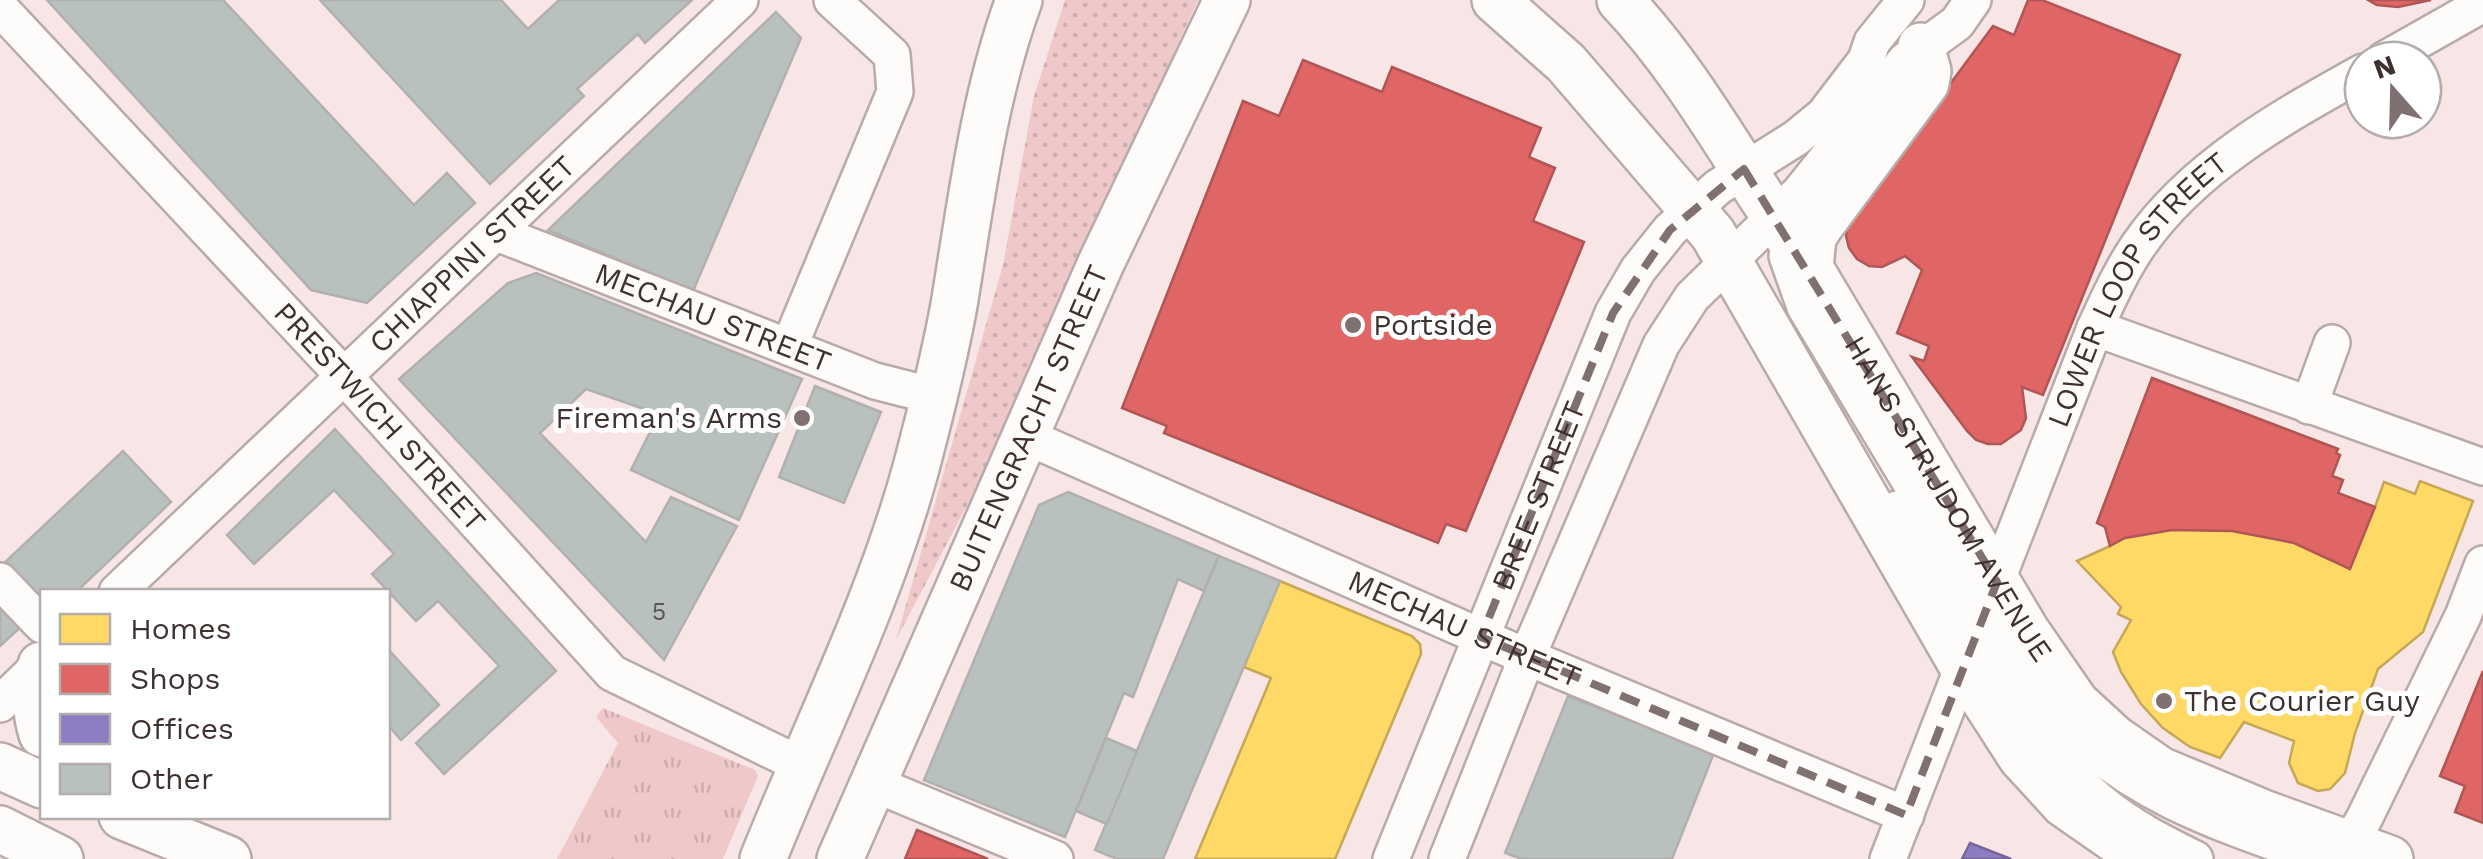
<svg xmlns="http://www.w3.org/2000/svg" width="2483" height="859" font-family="'Work Sans',sans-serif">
  <defs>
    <pattern id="grass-tufts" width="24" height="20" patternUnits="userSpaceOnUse" patternTransform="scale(2.5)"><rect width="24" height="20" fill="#efc9ca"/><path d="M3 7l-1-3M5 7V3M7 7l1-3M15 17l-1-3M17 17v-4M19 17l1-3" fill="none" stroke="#ceadae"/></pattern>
    <pattern id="park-dots" width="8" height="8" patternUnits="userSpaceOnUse" patternTransform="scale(2.5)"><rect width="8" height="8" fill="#efc9ca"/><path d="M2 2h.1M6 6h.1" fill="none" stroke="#ceadae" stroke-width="1.8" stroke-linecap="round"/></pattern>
  </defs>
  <rect width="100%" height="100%" fill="#f8e6e7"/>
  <polygon fill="url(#grass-tufts)" points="603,708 755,770 758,776 723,859 557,859 618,743 596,717"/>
  <polygon fill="url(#park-dots)" points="1065,0 1198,0 982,477 896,640 1003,265 1034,96"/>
  <g fill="#ffd966" stroke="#c6a756" stroke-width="2.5">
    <polygon points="2152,378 2338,449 2336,453 2340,455 2332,476 2343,480 2338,493 2355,500 2375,507 2384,482 2415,494 2420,481 2473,501 2423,632 2378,669 2355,733 2345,773 2330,789 2318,791 2298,783 2289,763 2294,741 2244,722 2220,758 2190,747 2163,728 2141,704 2121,672 2113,652 2131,620 2118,614 2121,607 2077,561 2110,546 2105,527 2097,523"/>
    <polygon points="1280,581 1412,636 1420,644 1421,654 1335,859 1195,859 1271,678 1244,667"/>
  </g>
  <g fill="#e06666" stroke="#b05656" stroke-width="2.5">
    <polygon points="2028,0 2042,0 2180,55 2043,395 2022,387 2026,418 2021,430 2001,444 1988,444 1976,440 1967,431 1912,357 1924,361 1929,346 1897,333 1922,270 1905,256 1882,267 1869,266 1857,259 1849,248 1846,236 1848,222 1993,26 2014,35"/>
    <polygon points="2368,0 2431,0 2398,7 2377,5"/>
    <polygon points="1303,60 1382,92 1392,67 1541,128 1529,157 1555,168 1533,221 1584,242 1466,531 1446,524 1438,543 1164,433 1167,426 1122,408 1243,101 1279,116"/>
    <polygon points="2152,378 2338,449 2336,453 2340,455 2332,476 2343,480 2338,493 2375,507 2350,569 2294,543 2232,531 2172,530 2125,538 2110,546 2105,527 2097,523"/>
    <polygon points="2483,671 2483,823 2455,812 2465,786 2440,776"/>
    <polygon points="917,830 988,859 905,859"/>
  </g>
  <polygon fill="#8e7cc3" stroke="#776697" stroke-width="2.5" points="1970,843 2011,859 1962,859"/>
  <g fill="#b9c1bf" stroke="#b1b0af" stroke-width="2.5">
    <polygon points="47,0 223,0 414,205 447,173 475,203 367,303 311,290"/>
    <polygon points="320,0 501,0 528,29 559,0 692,0 645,43 638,34 577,89 584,96 490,184"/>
    <polygon points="776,12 801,38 693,291 548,230"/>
    <polygon points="536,273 802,379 739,520 631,470 659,414 586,389 540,433 646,542 671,497 737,526 664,660 399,379 508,283"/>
    <polygon points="815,386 881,412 844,503 779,477"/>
    <polygon points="335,429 556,671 444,774 416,743 499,666 438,601 416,621 372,574 394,554 334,490 254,564 227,535"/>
    <polygon points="123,451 171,502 76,592 42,592 42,610 1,566"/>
    <polygon points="1068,492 1219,556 1204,591 1178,579 1133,697 1124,693 1065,837 924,780 1039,505"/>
    <polygon points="1219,556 1280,581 1163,859 1117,859 1095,850"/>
    <polygon points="0,600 23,625 0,646"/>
    <polygon points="388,649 439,705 401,740 388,725"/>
    <polygon points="1568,696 1714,753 1672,859 1522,859 1505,853"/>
    <polygon points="1106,738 1137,751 1107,824 1076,811"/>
  </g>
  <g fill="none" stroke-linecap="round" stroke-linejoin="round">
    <g stroke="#b9aaaa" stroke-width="40">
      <g id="minor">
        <path id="s1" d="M0,8l343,367 269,298 189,92"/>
        <polyline points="2384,60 2483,4"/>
        <path id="s2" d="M497,233l378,148 59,15"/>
        <path d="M1787,256l18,51 214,356c13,19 25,39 40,56 72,77 166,106 262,140"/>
        <polyline points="2095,328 2483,467"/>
        <polyline points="789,347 895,92 892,55 832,0"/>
        <polyline points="2309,406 2332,343"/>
        <path id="s3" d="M1025,436l502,221 379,158"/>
        <path d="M1897,509c57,95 119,225 206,295 28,23 60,39 92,55"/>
        <polyline points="0,581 42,625"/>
        <path id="s4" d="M117,592l623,-592"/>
        <polyline points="0,704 42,663"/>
        <polyline points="872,783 1055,859"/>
        <path id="s5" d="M1391,859l222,-546 25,-43 32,-40 48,-43 78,-49 28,-23 42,-55 6,-18 34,-42"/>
        <polyline points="1447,859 1527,657 1661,345 1692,297 1800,192 1905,61 1957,23 1973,0"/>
        <path id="s6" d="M1888,859l207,-531c13,-28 26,-57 43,-82 54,-79 144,-129 225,-174"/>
        <polyline points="2341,859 2364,819 2463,616 2483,564"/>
      </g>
    </g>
    <g stroke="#b9aaaa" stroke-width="50">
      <g id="major">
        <polyline points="1495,0 1566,63 1713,234 1963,667 2021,757 2064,804 2143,859"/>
        <path id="s7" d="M1620,0c76,80 125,180 190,268l217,364 49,71 38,35 46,32 106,44 124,45"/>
        <polyline points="1810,268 1813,238 1820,226 1926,83 1928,71 1921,46"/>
        <path d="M41,665c-5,25 -7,45 1,69"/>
        <polyline points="0,766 42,785"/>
        <polyline points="122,816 228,859"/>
        <polyline points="0,829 60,859"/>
        <path d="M763,859c51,-127 117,-259 153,-391 14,-53 28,-108 38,-163 17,-102 29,-207 65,-305"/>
        <path id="s8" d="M840,859l261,-596 126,-263"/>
      </g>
    </g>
    <use href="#minor" stroke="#fefbfb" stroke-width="35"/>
    <use href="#major" stroke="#fefbfb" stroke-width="45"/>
  </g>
  <path fill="none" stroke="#807071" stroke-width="8" stroke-dasharray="20 12" stroke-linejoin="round" d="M1744,169l253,413 -91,233 -425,-178 132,-324 57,-83z"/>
  <g fill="#807071" stroke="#fff" stroke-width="4">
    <circle cx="1353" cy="325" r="10"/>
    <circle cx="802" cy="418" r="10"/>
    <circle cx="2164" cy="701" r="10"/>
  </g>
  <g text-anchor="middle" stroke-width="10" stroke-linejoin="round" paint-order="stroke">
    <g font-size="25" fill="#5e5554">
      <text x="659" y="620">5</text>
    </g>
    <g font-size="30" fill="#403131" stroke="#fff">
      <text dy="10" stroke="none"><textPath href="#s4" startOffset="490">CHIAPPINI STREET</textPath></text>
      <text dy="10" stroke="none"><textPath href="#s6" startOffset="625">LOWER LOOP STREET</textPath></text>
      <text dy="10" stroke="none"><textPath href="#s2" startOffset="232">MECHAU STREET</textPath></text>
      <text dy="10" stroke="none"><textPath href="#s1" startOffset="558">PRESTWICH STREET</textPath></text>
      <text dy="10" stroke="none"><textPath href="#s8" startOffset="470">BUITENGRACHT STREET</textPath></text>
      <text dy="10" stroke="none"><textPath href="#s5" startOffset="392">BREE STREET</textPath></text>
      <text dy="10" stroke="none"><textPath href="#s7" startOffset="598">HANS STRIJDOM AVENUE</textPath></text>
      <text dy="10" stroke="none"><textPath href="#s3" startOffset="480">MECHAU STREET</textPath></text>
    </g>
    <g font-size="30" fill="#403131" stroke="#fff" text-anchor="start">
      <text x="1373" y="335">Portside</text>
      <text x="782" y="428" text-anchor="end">Fireman's Arms</text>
      <text x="2184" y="711">The Courier Guy</text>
    </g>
  </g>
  <rect x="40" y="589" width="350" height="230" fill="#ffffff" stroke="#b3adad" stroke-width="2.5"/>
  <rect x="60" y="614" width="50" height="30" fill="#ffd966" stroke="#b3adad" stroke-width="2.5"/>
  <text x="130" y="639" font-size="30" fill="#403131">Homes</text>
  <rect x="60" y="664" width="50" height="30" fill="#e06666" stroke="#b3adad" stroke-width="2.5"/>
  <text x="130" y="689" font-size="30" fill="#403131">Shops</text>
  <rect x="60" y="714" width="50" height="30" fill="#8e7cc3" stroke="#b3adad" stroke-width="2.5"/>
  <text x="130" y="739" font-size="30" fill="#403131">Offices</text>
  <rect x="60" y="764" width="50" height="30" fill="#b9c1bf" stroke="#b3adad" stroke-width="2.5"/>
  <text x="130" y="789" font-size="30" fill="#403131">Other</text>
  <g transform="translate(2393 90) rotate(340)"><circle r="48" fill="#ffffff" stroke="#b3adad" stroke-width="2.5"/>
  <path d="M0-8L18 38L0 25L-18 38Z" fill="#807071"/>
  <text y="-15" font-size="28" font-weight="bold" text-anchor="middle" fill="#403131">N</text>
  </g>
</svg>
